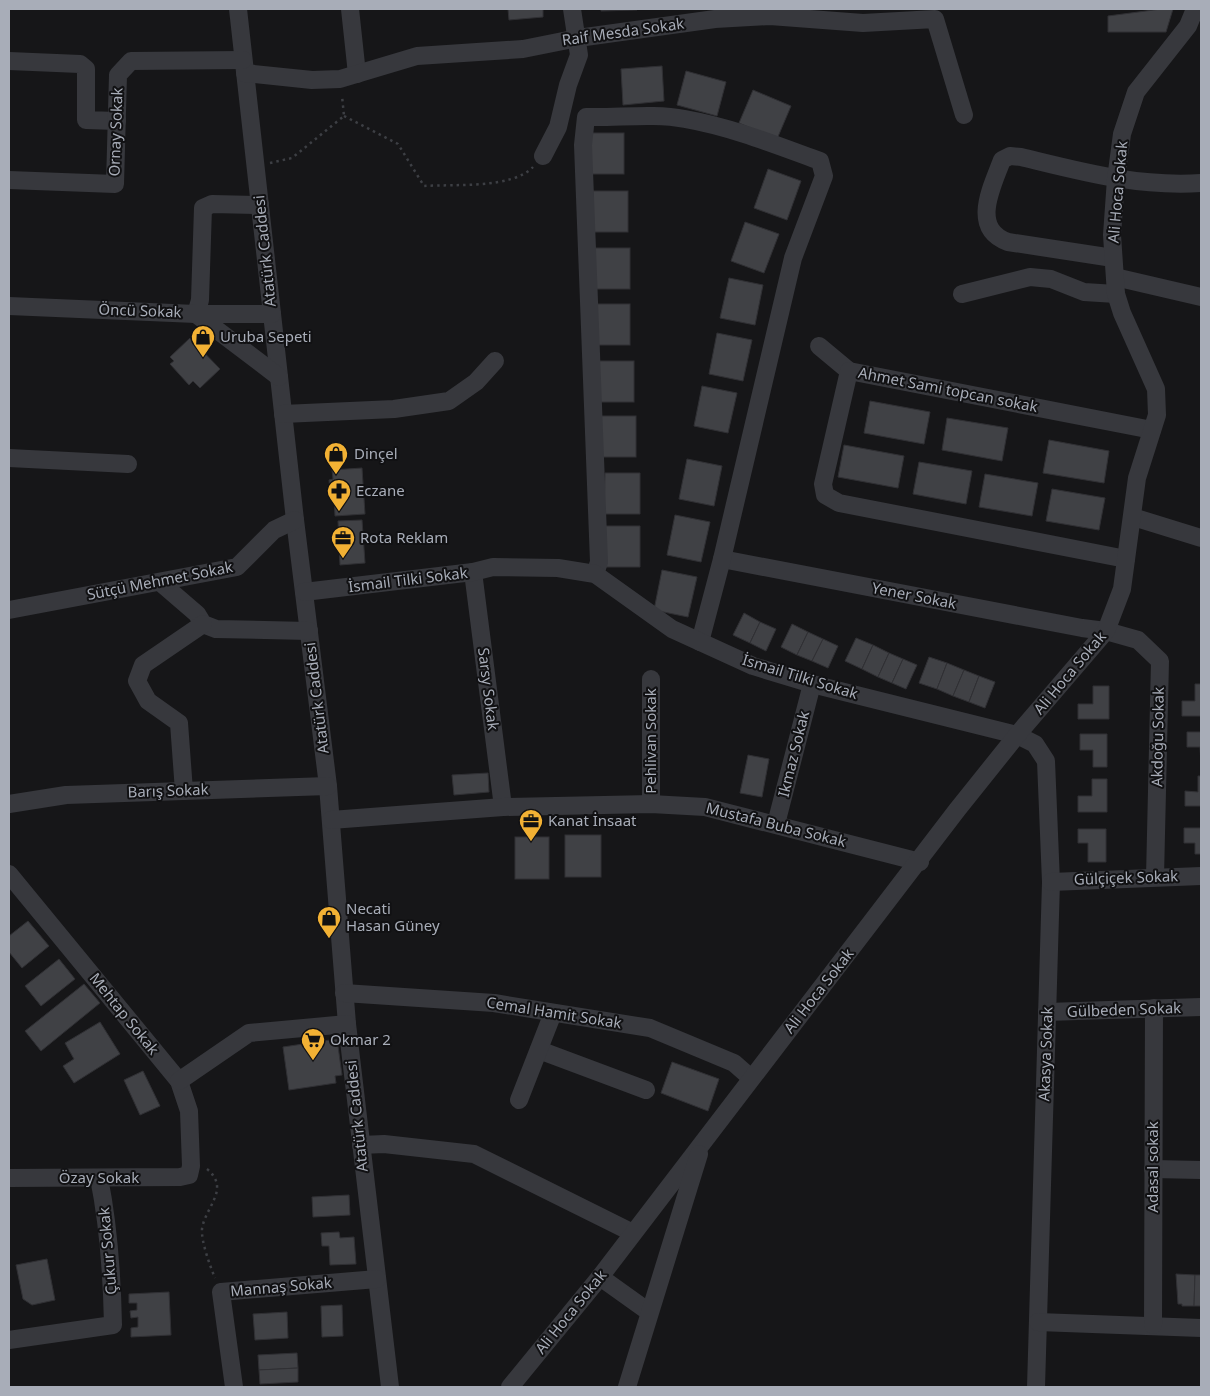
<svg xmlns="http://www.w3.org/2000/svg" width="1210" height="1396" font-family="'Noto Sans',sans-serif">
  <rect width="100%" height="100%" fill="#161618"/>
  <g fill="#404145" stroke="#303034">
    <polygon points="508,9 543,9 543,17 509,20"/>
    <polygon points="601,9 637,9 637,10 601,11"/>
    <polygon points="1161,9 1173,9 1166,32 1108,32 1108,16"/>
    <polygon points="662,66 664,101 623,105 621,69"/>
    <polygon points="686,71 726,82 717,116 677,105"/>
    <polygon points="753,90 791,106 777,139 739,123"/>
    <rect x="589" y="133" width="35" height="41"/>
    <polygon points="768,169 801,181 787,220 754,208"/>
    <rect x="593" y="191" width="35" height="41"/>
    <polygon points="745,222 779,234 764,273 731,261"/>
    <rect x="595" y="248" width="35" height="41"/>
    <polygon points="729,278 763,285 755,325 720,318"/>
    <rect x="595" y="304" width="35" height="41"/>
    <polygon points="717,333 752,340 743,381 709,374"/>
    <polygon points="190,338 220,369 200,388 193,381 189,385 170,364 174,361 170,357"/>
    <rect x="599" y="361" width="35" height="41"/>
    <polygon points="702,386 737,393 728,433 694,426"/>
    <polygon points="870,401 930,412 924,444 864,433"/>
    <rect x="601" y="416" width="35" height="41"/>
    <polygon points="947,418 1008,428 1002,461 942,450"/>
    <polygon points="1049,440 1109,451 1104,483 1043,473"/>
    <polygon points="844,445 904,456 898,488 838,477"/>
    <polygon points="687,459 722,466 714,506 679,499"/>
    <polygon points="919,462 972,471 966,504 913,494"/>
    <polygon points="362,468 365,514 335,516 334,496 338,495 338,492 330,492 329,480 333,479 332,470"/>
    <polygon points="605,473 640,473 640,514 604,514"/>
    <polygon points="985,474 1038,483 1032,516 979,507"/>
    <polygon points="1052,489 1105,498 1099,530 1046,521"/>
    <polygon points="675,515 710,522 701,562 667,555"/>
    <polygon points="362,520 365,563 340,565 338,521"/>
    <polygon points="605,526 640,526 640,567 604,567"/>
    <polygon points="662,570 697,577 688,617 654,610"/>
    <polygon points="744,613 760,622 750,643 733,635"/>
    <polygon points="760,622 776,629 766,651 750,643"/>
    <polygon points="792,624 808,632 797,655 781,647"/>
    <polygon points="808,632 823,639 812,661 797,655"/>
    <polygon points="856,638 873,645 862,669 845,661"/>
    <polygon points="823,639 838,646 828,668 812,661"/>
    <polygon points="873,645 889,653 878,677 862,669"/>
    <polygon points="889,653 903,659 892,683 878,677"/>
    <polygon points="929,657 947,663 937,689 919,683"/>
    <polygon points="903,659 917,665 906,689 892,683"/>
    <polygon points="947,663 964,670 953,696 937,689"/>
    <polygon points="964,670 979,676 969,702 953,696"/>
    <polygon points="979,676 995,682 985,708 969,702"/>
    <polygon points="1195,684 1201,684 1201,716 1182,716 1182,701 1195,701"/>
    <polygon points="1093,686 1109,686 1109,719 1078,719 1078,704 1093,704"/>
    <polygon points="1187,732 1201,732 1201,765 1200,747 1187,747"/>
    <polygon points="1080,734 1107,734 1107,767 1093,767 1093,750 1080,750"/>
    <polygon points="748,755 769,759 762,797 740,793"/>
    <polygon points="488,773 489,792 454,795 452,775"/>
    <polygon points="1198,776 1201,776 1201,806 1185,806 1185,791 1198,792"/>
    <polygon points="1092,779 1107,779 1107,812 1078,812 1078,796 1092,796"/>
    <polygon points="1184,828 1201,828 1201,854 1195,854 1195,843 1184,843"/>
    <polygon points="1078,829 1106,829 1106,862 1088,862 1088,843 1078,843"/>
    <rect x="565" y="835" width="36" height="42"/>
    <rect x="515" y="837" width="34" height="42"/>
    <polygon points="28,921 49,946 22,968 9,952 9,936"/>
    <polygon points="59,959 75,979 41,1006 25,986"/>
    <polygon points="84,984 100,1003 41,1051 25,1031"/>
    <polygon points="100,1022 120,1054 74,1083 63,1066 74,1059 65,1043"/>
    <polygon points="337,1039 342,1075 335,1076 336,1083 289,1090 283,1047"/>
    <polygon points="672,1062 719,1079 708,1111 661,1093"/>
    <polygon points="143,1071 160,1106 140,1115 124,1080"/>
    <polygon points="349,1195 350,1215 313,1217 312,1197"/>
    <polygon points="339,1232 340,1238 354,1237 356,1264 330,1265 329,1246 322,1246 321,1233"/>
    <polygon points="47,1259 55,1300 32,1305 23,1299 16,1265"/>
    <polygon points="1176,1274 1195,1275 1194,1306 1182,1306 1182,1304 1178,1304"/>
    <polygon points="1195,1275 1201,1275 1201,1306 1194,1306"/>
    <polygon points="169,1292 171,1335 131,1337 131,1328 138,1327 138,1317 131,1318 130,1311 137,1310 137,1303 129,1303 129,1294"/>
    <polygon points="342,1305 343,1336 322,1337 321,1306"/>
    <polygon points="287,1312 288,1338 255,1340 253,1314"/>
    <polygon points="297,1353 298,1368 259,1370 258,1355"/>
    <polygon points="298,1368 298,1382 260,1384 259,1370"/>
  </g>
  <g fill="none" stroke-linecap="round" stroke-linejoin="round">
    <g stroke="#3d3f44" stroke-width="2.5" stroke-dasharray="2.5 4" stroke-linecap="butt">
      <path d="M344,116l54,28 26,42c30,-2 88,3 109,-19"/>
      <polyline points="270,163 292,158 344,116 342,96"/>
      <path d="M207,1169c24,20 -2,38 -5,60 -1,12 8,37 13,49"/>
    </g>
    <g stroke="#37383d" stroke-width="18">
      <polyline points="238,9 295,520 328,786 347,1024 390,1387"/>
      <polyline points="350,9 357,74"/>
      <polyline points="9,61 80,64 86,69 86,120 117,121"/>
      <polyline points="245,73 312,80 340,79 417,56 523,49 578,38 715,19 770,16 863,23 935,19 964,115"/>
      <polyline points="543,156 558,127 568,85 579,55 572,9"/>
      <polyline points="9,180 115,184 118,75 131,61 243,60"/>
      <polyline points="260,205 212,204 203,208 200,300 196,314 279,377"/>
      <path d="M1113,258l-105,-16c-38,-14 -16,-55 -6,-82l8,-4 11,1c62,15 116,30 180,26"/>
      <polyline points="1115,277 1201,297"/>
      <polyline points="962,294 1030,277 1051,279 1084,292 1116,294"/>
      <polyline points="9,306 196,314 272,314"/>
      <polyline points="819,346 849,371"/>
      <polyline points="283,414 394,409 449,401 476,382 495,361"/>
      <polyline points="9,458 128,464"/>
      <polyline points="1133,517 1201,538"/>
      <polyline points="722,559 1082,628 1106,631 1138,640 1160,661 1155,877"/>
      <polyline points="1126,559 839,503 825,495 823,484 849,371 1152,430"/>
      <polyline points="473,572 503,807"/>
      <path d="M595,574l4,-12 -16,-417 3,-28c33,1 67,-4 99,2 46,8 91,26 135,42l4,15 -31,82 -71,301 -22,83"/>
      <polyline points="161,583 197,614 203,624 216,629 309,631"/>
      <polyline points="304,592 473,572 493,567 558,568 595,574 672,629 753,666 812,684 1017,735 1035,744 1046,761 1051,882 1036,1387"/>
      <polyline points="9,610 237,567 274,530 295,520"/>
      <polyline points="651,679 651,804"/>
      <polyline points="184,791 179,723 148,701 137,681 143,665 203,624"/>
      <polyline points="9,804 66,795 328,786"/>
      <polyline points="331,820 503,807 651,804 705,807 920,862"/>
      <polyline points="776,824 812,684"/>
      <polyline points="9,874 179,1081 189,1111 191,1166 189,1175 180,1177 9,1178"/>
      <polyline points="1051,882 1201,876"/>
      <polyline points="344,993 494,1003 650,1028 734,1063 751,1078"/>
      <polyline points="1047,1012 1201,1007"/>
      <polyline points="539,1050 646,1090"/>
      <polyline points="179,1081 249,1033 347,1024"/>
      <polyline points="519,1100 553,1013"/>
      <polyline points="361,1145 384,1144 474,1154 633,1233"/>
      <polyline points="1153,1169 1201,1170"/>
      <polyline points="600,1277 649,1312"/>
      <polyline points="1038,1322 1201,1328"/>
      <polyline points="1153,1325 1154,1008"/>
      <path d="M9,1340l104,-15c-1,-49 -4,-98 -14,-147"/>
      <polyline points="234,1387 221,1292 377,1279"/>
      <polyline points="510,1387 600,1277 957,810 1017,735 1106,631 1122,589 1137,478 1157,415 1156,389 1122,313 1116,294 1112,235 1116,179 1122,134 1136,92 1188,26 1195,9"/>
      <polyline points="627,1387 699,1154"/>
    </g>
  </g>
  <defs>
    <g id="shop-pin" transform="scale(1.25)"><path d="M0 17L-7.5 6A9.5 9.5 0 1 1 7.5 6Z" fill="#f2b134" stroke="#111113"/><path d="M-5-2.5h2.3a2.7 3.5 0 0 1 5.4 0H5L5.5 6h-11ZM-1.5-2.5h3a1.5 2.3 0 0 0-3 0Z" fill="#111"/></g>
    <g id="pharmacy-pin" transform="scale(1.25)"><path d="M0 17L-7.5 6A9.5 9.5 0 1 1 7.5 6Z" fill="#f2b134" stroke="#111113"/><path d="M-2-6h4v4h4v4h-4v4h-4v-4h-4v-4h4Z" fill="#111"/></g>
    <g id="office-pin" transform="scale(1.25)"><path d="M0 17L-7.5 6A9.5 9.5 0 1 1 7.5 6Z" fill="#f2b134" stroke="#111113"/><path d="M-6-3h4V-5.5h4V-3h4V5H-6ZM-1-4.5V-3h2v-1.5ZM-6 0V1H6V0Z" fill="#111"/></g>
    <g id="supermarket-pin" transform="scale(1.25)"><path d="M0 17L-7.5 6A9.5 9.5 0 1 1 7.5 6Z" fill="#f2b134" stroke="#111113"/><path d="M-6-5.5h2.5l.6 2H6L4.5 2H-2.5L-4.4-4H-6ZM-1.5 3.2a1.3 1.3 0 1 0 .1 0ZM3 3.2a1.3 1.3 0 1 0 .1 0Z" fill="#111"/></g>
  </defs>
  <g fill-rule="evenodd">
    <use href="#shop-pin" x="203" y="337"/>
    <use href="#shop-pin" x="336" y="454"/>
    <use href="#pharmacy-pin" x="339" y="491"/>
    <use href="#office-pin" x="343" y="538"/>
    <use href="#office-pin" x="531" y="821"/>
    <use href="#shop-pin" x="329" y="918"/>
    <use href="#supermarket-pin" x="313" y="1040"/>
  </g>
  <g text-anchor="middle" stroke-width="4" stroke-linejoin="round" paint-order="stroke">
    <g font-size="15" fill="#a8adb8" stroke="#111113">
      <text transform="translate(623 32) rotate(-8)" y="5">Raif Mesda Sokak</text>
      <text transform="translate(116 132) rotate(-88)" y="5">Ornay Sokak</text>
      <text transform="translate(1118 192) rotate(-85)" y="5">Ali Hoca Sokak</text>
      <text transform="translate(265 251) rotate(-96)" y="5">Atatürk Caddesi</text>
      <text transform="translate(140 311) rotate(2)" y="5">Öncü Sokak</text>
      <text transform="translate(948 390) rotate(11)" y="5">Ahmet Sami topcan sokak</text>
      <text transform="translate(408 580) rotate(-7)" y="5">İsmail Tilki Sokak</text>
      <text transform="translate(160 581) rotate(-11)" y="5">Sütçü Mehmet Sokak</text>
      <text transform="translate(914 596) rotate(11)" y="5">Yener Sokak</text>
      <text transform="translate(1070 673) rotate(-50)" y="5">Ali Hoca Sokak</text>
      <text transform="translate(800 677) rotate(17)" y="5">İsmail Tilki Sokak</text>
      <text transform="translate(488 689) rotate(83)" y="5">Sarsy Sokak</text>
      <text transform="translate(317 698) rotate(-97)" y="5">Atatürk Caddesi</text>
      <text transform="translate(1158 737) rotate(-89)" y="5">Akdoğu Sokak</text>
      <text transform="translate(651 741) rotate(-90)" y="5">Pehlivan Sokak</text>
      <text transform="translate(794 754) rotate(-76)" y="5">Ikmaz Sokak</text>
      <text transform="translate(168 791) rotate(-2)" y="5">Barış Sokak</text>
      <text transform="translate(776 825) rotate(14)" y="5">Mustafa Buba Sokak</text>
      <text transform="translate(1126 878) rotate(-2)" y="5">Gülçiçek Sokak</text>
      <text transform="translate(819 991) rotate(-52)" y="5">Ali Hoca Sokak</text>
      <text transform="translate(1124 1010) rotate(-2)" y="5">Gülbeden Sokak</text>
      <text transform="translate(554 1013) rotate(9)" y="5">Cemal Hamit Sokak</text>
      <text transform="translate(124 1014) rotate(51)" y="5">Mehtap Sokak</text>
      <text transform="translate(1046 1054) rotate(-88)" y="5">Akasya Sokak</text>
      <text transform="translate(357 1116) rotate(-96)" y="5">Atatürk Caddesi</text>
      <text transform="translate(1153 1167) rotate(-90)" y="5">Adasal sokak</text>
      <text x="99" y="1183">Özay Sokak</text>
      <text transform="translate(108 1251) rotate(-95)" y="5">Çukur Sokak</text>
      <text transform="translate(281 1287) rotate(-5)" y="5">Mannaş Sokak</text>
      <text transform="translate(571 1312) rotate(-51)" y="5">Ali Hoca Sokak</text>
    </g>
    <g font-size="15" fill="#a8adb8" stroke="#111113" text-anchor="start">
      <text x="220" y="342">Uruba Sepeti</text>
      <text x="354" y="459">Dinçel</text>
      <text x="356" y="496">Eczane</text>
      <text x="360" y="543">Rota Reklam</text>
      <text x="548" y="826">Kanat İnsaat</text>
      <text x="346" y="914">Necati<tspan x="346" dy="17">Hasan Güney</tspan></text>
      <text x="330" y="1045">Okmar 2</text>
    </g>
  </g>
  <rect width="1210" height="1396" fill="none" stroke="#a8adb8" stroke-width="20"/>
</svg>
